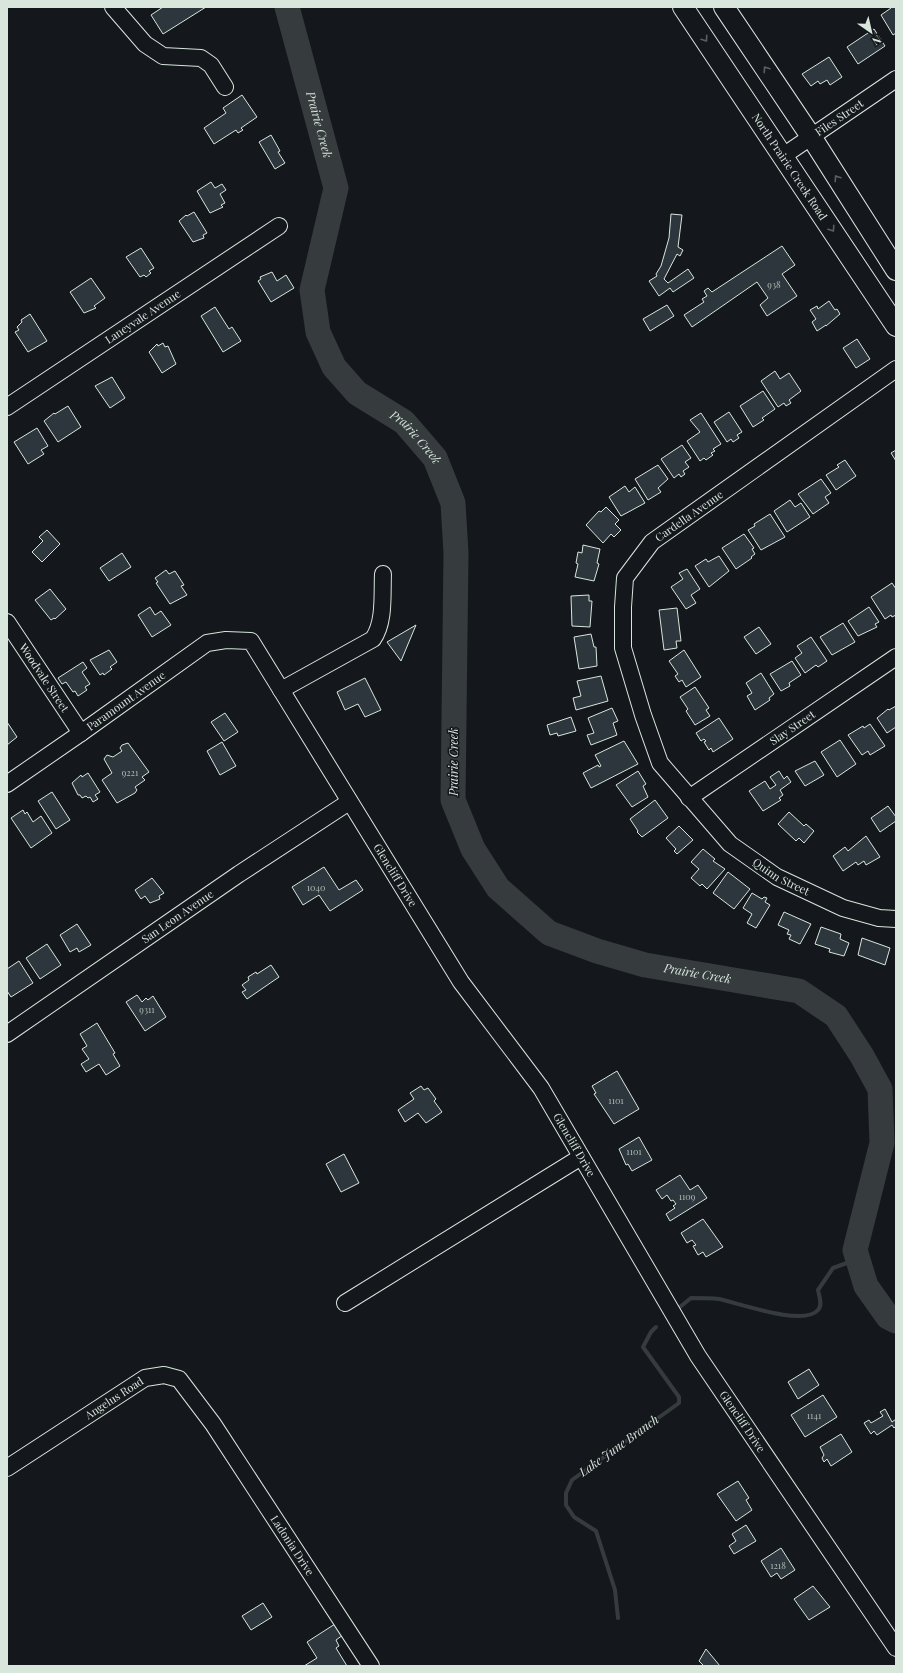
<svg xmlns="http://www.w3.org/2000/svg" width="903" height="1673" font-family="'Playfair Display',serif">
  <rect width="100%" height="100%" fill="#14181c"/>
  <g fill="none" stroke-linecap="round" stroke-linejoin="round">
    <g stroke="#363b3e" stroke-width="4">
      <path d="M680,1307l11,-9c9,0 19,0 28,1 19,4 85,28 99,11 5,-5 1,-14 0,-20l15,-22 25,-9"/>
      <polyline points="618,1618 615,1590 596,1531 574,1517 566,1505 566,1493 572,1480 679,1403 679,1397 643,1347 651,1332 656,1327"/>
    </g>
    <path stroke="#363b3e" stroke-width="25" id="s1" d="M287,7l49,181 -24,102 6,42 16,35 23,26 47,29 31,36 18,45 3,50 -3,247 20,49 25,39 51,45 48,18 48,14 154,26 37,25 26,40 18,33 2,54 -27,107 11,36 22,31 8,4"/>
  </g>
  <g fill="#2c363c" stroke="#d8e6dc">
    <polygon points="163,7 206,7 163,34 151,15"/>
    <polygon points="890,7 896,7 896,33 893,35 881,15 891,8"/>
    <polygon points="874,29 885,46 858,64 847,47"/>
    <polygon points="829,57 842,77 830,85 827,80 820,84 818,81 811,86 802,74"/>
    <polygon points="242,95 257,117 241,128 243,130 238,133 236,130 214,144 204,128 226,113 223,108"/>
    <polygon points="271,135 280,151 278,152 285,163 275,169 259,142"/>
    <polygon points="211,182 215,188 222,184 226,190 220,194 225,203 221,205 223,207 210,213 197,191"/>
    <polygon points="194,212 207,233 203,235 204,238 193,242 179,221 186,215 187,216"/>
    <polygon points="671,214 682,215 678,247 683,250 680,256 677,254 664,279 668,283 688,269 694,278 673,292 670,288 659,296 649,281 657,276 656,274 661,266 669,238"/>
    <polygon points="782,246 795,265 782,274 797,296 767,316 760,305 768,298 757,282 692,327 684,315 704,302 702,299 707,296 704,291 708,288 712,292"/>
    <polygon points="141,248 154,268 149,271 151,273 146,277 144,275 140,277 126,257"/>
    <polygon points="272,272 277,281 286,275 294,288 271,302 258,281 261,279 260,277"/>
    <polygon points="91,278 105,298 94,306 96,308 84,313 70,292"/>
    <polygon points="829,301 835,310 837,309 840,314 826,326 826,325 817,331 812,322 816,319 810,310 817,306 818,309"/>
    <polygon points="667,305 674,316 650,331 643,319"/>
    <polygon points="215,307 229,329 232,327 241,341 223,352 201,316"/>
    <polygon points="30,314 47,341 28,352 15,332 19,330 17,327 22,322 21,320"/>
    <polygon points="857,339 870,359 856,368 843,348"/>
    <polygon points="163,343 165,347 168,346 176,364 162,373 149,352 157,344 158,346"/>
    <polygon points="775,371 780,379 789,373 801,391 789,400 791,403 786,406 784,403 778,407 761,381"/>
    <polygon points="112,377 125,398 110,408 95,386"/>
    <polygon points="763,391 775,409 762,418 764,420 753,427 740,406"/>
    <polygon points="68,406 81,427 58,442 44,421 54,413 55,414"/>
    <polygon points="729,412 742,432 737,435 739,438 733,442 731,439 727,442 714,422"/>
    <polygon points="701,413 721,444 713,449 715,451 711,453 713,455 706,460 704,458 700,461 687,441 700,432 690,420"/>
    <polygon points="37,428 48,446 41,450 44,454 28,464 14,442"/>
    <polygon points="682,445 691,458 685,462 689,467 683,471 685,474 681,477 679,474 674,478 661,459"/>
    <polygon points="896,450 896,461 891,453"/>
    <polygon points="845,460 856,476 836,490 826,475 839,467 837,465"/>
    <polygon points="658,465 668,479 658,488 661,492 648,500 635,479"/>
    <polygon points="821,479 831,493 825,497 829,503 813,514 798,494"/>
    <polygon points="625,486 629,492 635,487 645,503 621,516 609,497"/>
    <polygon points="790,500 795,507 801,503 810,517 787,532 774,511"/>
    <polygon points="606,507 619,520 615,524 621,530 614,537 611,534 603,543 586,525 599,511 601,512"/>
    <polygon points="770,514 785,537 761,550 748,530 755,526 754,524"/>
    <polygon points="47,530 60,544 42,562 32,552 43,541 39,537"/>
    <polygon points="744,534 754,548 752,549 755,554 751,557 752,558 736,569 722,548"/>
    <polygon points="583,545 600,549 597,563 599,564 594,581 575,577 578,564 576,563 578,552 582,553"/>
    <polygon points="122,553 131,567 109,581 100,568"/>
    <polygon points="719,556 729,571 709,587 695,566 706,559 708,562"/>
    <polygon points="687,569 700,589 691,595 696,603 686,609 671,587 683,579 679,573"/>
    <polygon points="166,570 169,574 175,571 184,585 181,586 187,595 170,604 156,583 158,582 155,578"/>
    <polygon points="892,583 896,589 896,615 892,617 891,615 885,619 871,597"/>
    <polygon points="50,589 66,609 55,619 54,618 51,620 35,600"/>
    <polygon points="589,595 589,601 592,601 590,627 572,626 571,596"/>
    <polygon points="150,607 155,615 161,611 171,625 152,637 138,615"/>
    <polygon points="869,607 879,622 875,624 877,627 858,636 848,621"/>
    <polygon points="677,608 681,641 676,641 677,648 664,650 659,610"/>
    <polygon points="843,623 855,642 832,655 820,637"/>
    <polygon points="416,625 401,661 387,642"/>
    <polygon points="759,627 771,644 756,654 744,637"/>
    <polygon points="591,634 594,647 596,647 597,666 579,669 574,637"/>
    <polygon points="811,637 827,661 818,667 816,665 805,673 795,658 802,653 797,646"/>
    <polygon points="109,650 117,662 110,667 112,669 104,675 103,673 100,675 90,660"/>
    <polygon points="684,650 701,677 686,687 682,680 679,682 675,676 678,674 669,661"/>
    <polygon points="792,661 801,675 789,683 790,686 781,691 770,674"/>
    <polygon points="83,662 87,668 82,672 90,684 85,687 87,690 78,696 75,691 73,692 66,682 62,684 58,678"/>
    <polygon points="761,673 774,694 769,698 770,700 755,710 747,696 752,693 746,683"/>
    <polygon points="601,676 608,701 576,710 573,698 581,696 577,681"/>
    <polygon points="365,678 381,710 365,717 358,704 345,710 337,692"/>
    <polygon points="695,687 709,708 706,710 710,716 695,725 686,711 688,709 680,697"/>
    <polygon points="896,706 896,727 887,733 877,718 888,709 889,710"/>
    <polygon points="612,708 618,721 613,723 617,735 591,745 587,735 594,733 588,718"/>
    <polygon points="225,713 238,732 224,741 211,722"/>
    <polygon points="571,717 576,731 558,736 557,733 550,735 547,725"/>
    <polygon points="719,718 733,739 713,752 711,748 709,750 704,742 706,741 704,739 701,741 696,733"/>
    <polygon points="7,722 17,737 7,745"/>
    <polygon points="870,724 885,746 870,755 868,751 862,755 848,735 863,726 864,728"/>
    <polygon points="840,740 856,764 837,777 821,752"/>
    <polygon points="624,741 638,764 591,788 583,773 598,765 599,767 601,766 595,755"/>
    <polygon points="222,742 236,766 220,775 207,751"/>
    <polygon points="128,743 149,772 142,777 145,780 135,787 137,790 135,793 117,803 102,780 112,773 104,759 107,755 113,757 122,751 120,748 122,745"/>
    <polygon points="815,761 824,775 805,786 795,771"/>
    <polygon points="638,771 646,784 643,786 648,797 632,807 616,785"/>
    <polygon points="779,771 784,779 787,776 791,782 780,790 783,795 779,798 781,800 763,811 749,791 765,781 770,789 776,785 770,777"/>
    <polygon points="88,773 100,792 95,795 98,799 93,802 90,797 88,798 86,796 82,798 80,795 78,795 72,783 81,775 82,777"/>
    <polygon points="52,792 70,820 56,829 38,801"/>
    <polygon points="655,800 668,818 642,837 637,832 638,831 630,819"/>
    <polygon points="888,806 896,817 896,821 880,832 871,818"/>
    <polygon points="23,810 25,814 27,812 33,822 41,816 52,833 31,848 11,818"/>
    <polygon points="789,812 804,826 806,824 814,831 804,843 799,838 796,841 778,824"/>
    <polygon points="679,826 693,840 677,854 674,851 676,849 666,838"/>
    <polygon points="866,836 880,857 866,865 864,861 858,865 856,862 843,871 833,856 845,847 848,851"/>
    <polygon points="703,849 715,859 713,861 725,869 707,889 702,884 700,886 691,878 699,869 691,862"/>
    <polygon points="324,867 339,890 356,880 363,890 330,911 319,895 303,905 292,887"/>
    <polygon points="728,872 750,889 734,909 713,893"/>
    <polygon points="152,878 164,893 159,896 160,899 150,903 145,896 141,899 135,890"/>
    <polygon points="752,893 762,899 764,897 767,898 765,902 770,905 756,928 747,923 752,914 743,908"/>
    <polygon points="784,912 811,924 800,944 789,939 791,935 787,934 789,930 778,925"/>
    <polygon points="77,924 91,945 79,952 77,948 70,952 60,935"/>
    <polygon points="821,927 841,934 840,939 849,943 844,956 829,952 830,949 815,944"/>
    <polygon points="862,938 890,948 885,965 858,955"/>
    <polygon points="47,944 61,965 40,979 26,958"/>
    <polygon points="19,961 33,983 11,997 7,991 7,969"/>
    <polygon points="271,965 279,977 247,999 242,992 246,990 242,985 249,980 248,977 256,972 257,974"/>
    <polygon points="137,995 142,1002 146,998 148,1000 153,996 166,1017 145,1031 126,1002"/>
    <polygon points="97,1023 115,1053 113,1054 120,1066 106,1075 99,1064 86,1072 81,1064 89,1059 82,1049 87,1046 80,1034"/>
    <polygon points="617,1071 639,1109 614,1124 594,1094 596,1093 592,1086"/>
    <polygon points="421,1086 424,1090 428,1088 436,1099 434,1101 442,1112 426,1123 418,1113 405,1122 398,1110 414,1099 410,1093"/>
    <polygon points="639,1137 652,1160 632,1171 628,1164 626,1165 619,1149"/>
    <polygon points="344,1154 359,1183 341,1192 326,1164"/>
    <polygon points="680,1175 690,1190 698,1185 707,1198 670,1221 666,1214 675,1208 673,1206 676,1204 673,1200 671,1201 667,1195 662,1199 656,1190"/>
    <polygon points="703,1219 723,1247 706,1257 703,1252 698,1255 693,1246 696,1245 692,1240 687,1243 681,1233"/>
    <polygon points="809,1369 819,1385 798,1399 788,1382"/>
    <polygon points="823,1395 837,1417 805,1437 791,1415"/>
    <polygon points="885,1409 892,1422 896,1419 896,1426 894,1428 892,1425 877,1435 874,1431 871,1434 864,1423 869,1420 871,1423 883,1416 880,1412"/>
    <polygon points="841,1434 852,1452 831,1466 827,1459 824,1462 822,1458 824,1455 820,1447"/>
    <polygon points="738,1481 749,1498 746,1500 752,1510 736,1521 717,1494"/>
    <polygon points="746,1525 756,1541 734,1554 729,1546 736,1541 732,1534"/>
    <polygon points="781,1548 795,1570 781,1579 777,1573 771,1577 761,1561"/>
    <polygon points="813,1586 830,1607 809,1620 794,1599"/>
    <polygon points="263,1603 272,1617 251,1630 242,1616"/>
    <polygon points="335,1624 343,1635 336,1640 339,1646 336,1648 347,1666 304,1666 317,1658 307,1642"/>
    <polygon points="706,1649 720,1666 704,1666 699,1661"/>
  </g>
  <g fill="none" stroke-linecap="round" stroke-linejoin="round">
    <g stroke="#d8e6dc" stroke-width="18">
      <g id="minor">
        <polyline points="113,7 145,44 163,56 201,58 211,65 225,87"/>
        <path id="s2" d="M783,156l113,-77"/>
        <path id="s3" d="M896,369l-244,173 -27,36 -2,29v41l20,67 17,48 70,81 47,33 66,31 36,10 17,1"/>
        <path id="s4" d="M7,407l272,-181"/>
        <path id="s5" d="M7,622l74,111"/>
        <path d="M281,690l92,-51c12,-17 9,-45 10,-65"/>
        <path id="s6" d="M7,784l74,-51 126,-90 19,-3 25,1 210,341 80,106 157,268 198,292"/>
        <path id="s7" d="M689,798l207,-141"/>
        <path id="s8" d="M7,1034l232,-160 110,-72"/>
        <polyline points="345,1303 581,1157"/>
        <path id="s9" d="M7,1468l138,-90 19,-3 15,4 34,45 158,242"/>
      </g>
    </g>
    <g stroke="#d8e6dc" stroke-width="22">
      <g id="major">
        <path id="s10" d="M683,7l213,319"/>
        <polyline points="724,7 812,138 896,270"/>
      </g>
    </g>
    <use href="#minor" stroke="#14181c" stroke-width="16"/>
    <use href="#major" stroke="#14181c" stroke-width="20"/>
  </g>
  <defs><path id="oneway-chevron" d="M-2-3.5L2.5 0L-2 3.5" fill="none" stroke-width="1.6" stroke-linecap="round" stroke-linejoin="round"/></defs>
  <g stroke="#59605f">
    <use href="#oneway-chevron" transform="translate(705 39) rotate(56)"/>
    <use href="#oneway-chevron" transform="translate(766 69) rotate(-124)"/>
    <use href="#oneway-chevron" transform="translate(837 178) rotate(-123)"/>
    <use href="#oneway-chevron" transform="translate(832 229) rotate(56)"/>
  </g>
  <g text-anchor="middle" stroke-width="3" stroke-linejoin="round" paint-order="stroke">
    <g font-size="9" fill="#adbab4">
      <text x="774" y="288">938</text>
      <text x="130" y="776">9221</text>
      <text x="316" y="891">1040</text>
      <text x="147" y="1013">9311</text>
      <text x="616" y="1104">1101</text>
      <text x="634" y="1155">1101</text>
      <text x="687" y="1200">1109</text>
      <text x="814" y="1419">1141</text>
      <text x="778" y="1569">1218</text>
    </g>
    <g font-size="11" fill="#d8e6dc" stroke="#14181c">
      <text dy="4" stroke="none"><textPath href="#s2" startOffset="68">Files Street</textPath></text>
      <text dy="4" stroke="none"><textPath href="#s10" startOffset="192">North Prairie Creek Road</textPath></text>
      <text dy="4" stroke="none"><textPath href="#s4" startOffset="163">Laneyvale Avenue</textPath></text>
      <text transform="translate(689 516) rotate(-35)" y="4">Cardella Avenue</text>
      <text dy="4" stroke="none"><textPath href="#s5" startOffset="67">Woodvale Street</textPath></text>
      <text dy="4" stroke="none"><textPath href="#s6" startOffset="145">Paramount Avenue</textPath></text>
      <text dy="4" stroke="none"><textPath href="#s7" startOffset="125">Slay Street</textPath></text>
      <text dy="4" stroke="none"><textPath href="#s6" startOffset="564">Glencliff Drive</textPath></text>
      <text dy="4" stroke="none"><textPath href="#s3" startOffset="703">Quinn Street</textPath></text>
      <text dy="4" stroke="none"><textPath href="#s8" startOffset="207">San Leon Avenue</textPath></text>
      <text dy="4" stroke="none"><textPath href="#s6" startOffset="888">Glencliff Drive</textPath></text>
      <text dy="4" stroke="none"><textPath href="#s9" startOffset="128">Angelus Road</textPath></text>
      <text dy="4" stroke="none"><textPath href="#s6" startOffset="1212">Glencliff Drive</textPath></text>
      <text dy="4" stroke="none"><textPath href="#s9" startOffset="401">Ladonia Drive</textPath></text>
    </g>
    <g font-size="12" font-style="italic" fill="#d8e6dc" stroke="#14181c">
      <text dy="4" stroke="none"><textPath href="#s1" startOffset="122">Prairie Creek</textPath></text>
      <text dy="4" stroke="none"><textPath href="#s1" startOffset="482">Prairie Creek</textPath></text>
      <text transform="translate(454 762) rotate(-90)" y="4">Prairie Creek</text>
      <text dy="4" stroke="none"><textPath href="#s1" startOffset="1178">Prairie Creek</textPath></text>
      <text transform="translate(619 1446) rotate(-36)" y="4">Lake June Branch</text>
    </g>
  </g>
  <rect width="903" height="1673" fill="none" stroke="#d8e6dc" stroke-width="16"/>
  <g transform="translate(871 32) rotate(146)" stroke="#14181c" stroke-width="3" paint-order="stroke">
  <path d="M0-3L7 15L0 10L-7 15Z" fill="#d8e6dc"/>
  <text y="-6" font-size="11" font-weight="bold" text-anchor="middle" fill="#d8e6dc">N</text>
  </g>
</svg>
